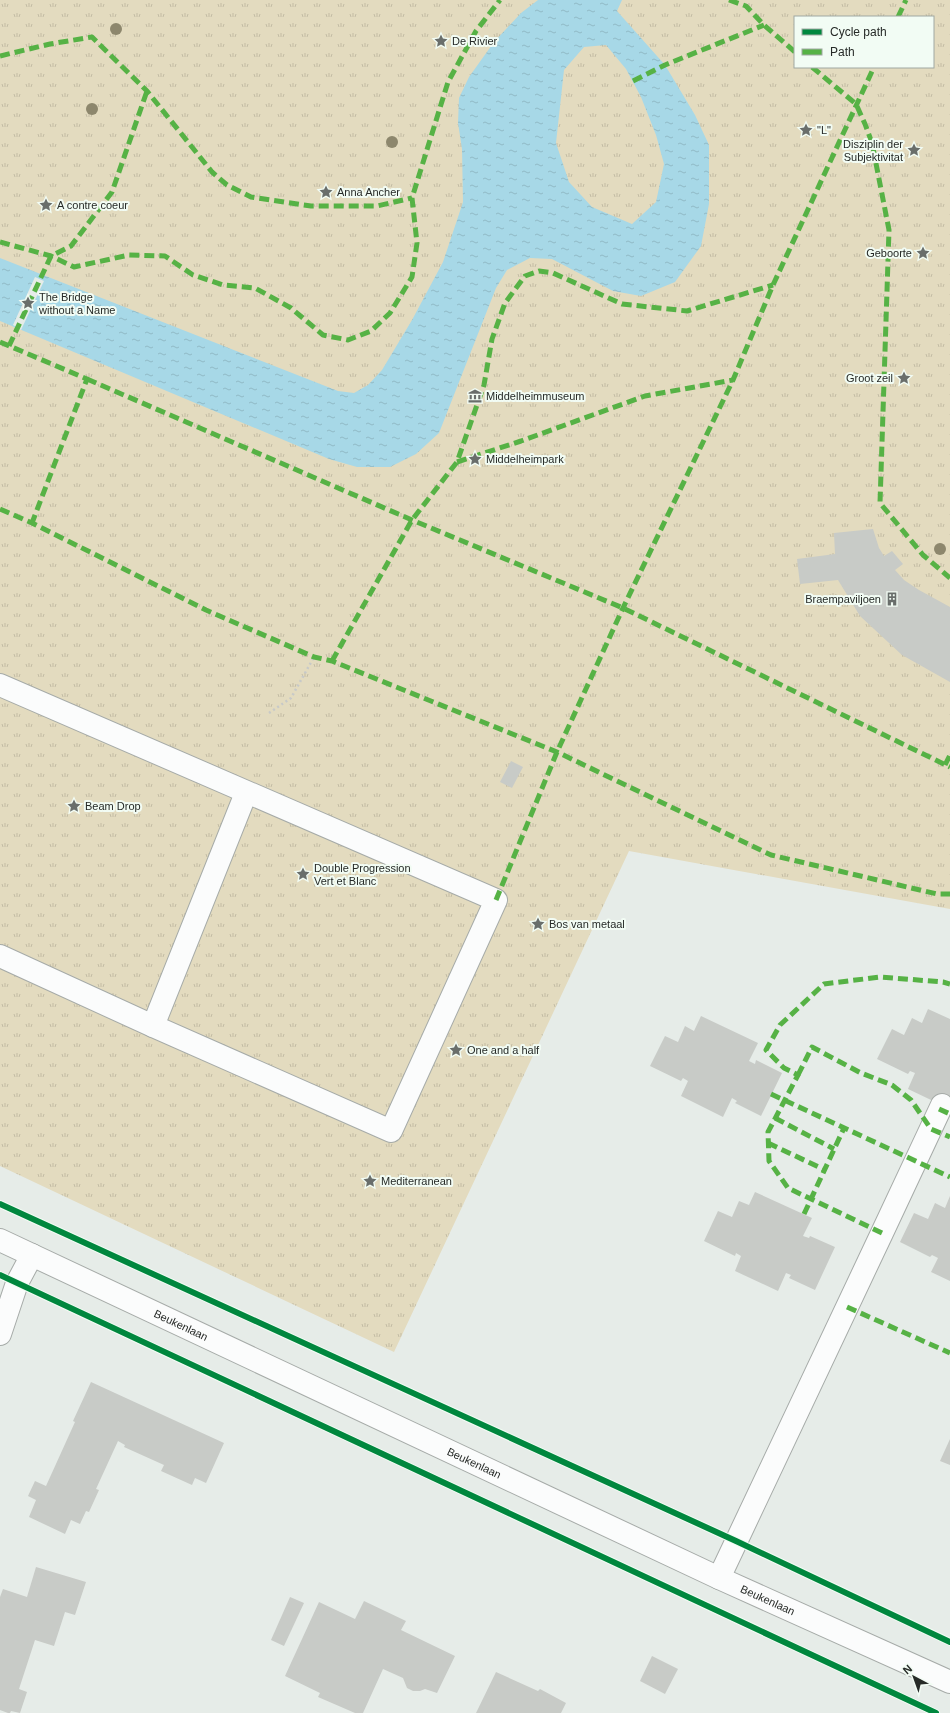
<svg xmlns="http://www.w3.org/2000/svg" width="950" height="1713" font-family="Helvetica,sans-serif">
  <defs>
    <pattern id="grass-tufts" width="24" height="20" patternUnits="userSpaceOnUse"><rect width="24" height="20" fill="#e3dbbf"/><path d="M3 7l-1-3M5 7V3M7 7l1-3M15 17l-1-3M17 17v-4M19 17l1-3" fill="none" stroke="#c3bca4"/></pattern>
    <pattern id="water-ripples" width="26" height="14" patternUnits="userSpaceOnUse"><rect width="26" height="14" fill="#a7d8e7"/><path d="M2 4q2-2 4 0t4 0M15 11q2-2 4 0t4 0" fill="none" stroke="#90bac6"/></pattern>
  </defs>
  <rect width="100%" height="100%" fill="#e6ece8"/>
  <path fill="url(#grass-tufts)" fill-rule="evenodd" d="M0,0h950v909l-321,-58 -235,501 -394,-186zM795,17h138v50h-138z"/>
  <path fill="url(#water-ripples)" fill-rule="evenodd" d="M538,0h84l-5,11 48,54 30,50 14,30v59l-8,42 -26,36 -34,14 -28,-5 -61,-32 -22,-1 -23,12 -11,18 -57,145 -23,21 -26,13h-33l-28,-8 -329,-138v-63l338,133 16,2 14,-8 14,-15 30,-50 31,-58 20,-60 -1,-53 -4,-26 1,-25 10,-21 25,-35 27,-29zM606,45l20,24 15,28 15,38 8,29 -8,38 -24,22 -40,-17 -23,-25 -13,-39 8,-73 20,-23z"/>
  <polygon fill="#e6ece8" points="35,277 44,281 21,330 13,325"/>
  <g fill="#c8cbc7">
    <polygon points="873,529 879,548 884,556 892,551 903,564 895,570 904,580 919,590 950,607 950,682 902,655 860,616 838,580 800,584 797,559 835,554 834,533"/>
    <polygon points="511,761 523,767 512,788 500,782"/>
    <polygon points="928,1009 950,1019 950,1109 908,1089 915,1073 910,1071 908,1074 877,1059 892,1029 904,1035 912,1018 922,1023"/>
    <polygon points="701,1016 758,1043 749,1061 755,1064 756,1060 782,1073 761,1116 735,1103 737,1101 732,1098 723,1117 681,1096 688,1081 683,1078 681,1081 650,1066 665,1036 678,1042 685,1026 694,1031"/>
    <polygon points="755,1192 812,1218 803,1236 809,1238 810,1236 835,1247 815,1290 789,1278 791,1275 786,1273 778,1291 735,1271 741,1256 736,1253 735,1256 704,1241 718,1211 732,1217 739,1201 749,1205"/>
    <polygon points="950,1196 950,1281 931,1272 938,1258 932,1255 930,1257 900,1242 914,1213 928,1219 935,1203 945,1208"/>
    <polygon points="91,1382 224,1443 206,1483 195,1478 192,1485 161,1471 164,1465 124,1447 125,1445 118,1441 96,1489 99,1490 89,1512 86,1511 80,1524 71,1520 65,1534 29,1517 36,1500 28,1496 35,1481 46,1486 75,1422 73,1421"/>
    <polygon points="950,1439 950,1465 940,1461"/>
    <polygon points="36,1567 86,1582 75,1615 65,1612 54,1646 35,1640 19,1689 27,1692 20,1713 11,1711 10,1713 8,1713 0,1710 0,1597 3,1589 27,1597"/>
    <polygon points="290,1597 304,1603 284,1646 271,1640"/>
    <polygon points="364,1601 406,1621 401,1630 455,1656 437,1693 425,1689 420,1691 413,1691 407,1688 403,1678 383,1669 363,1713 355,1713 318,1697 320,1693 285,1676 319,1602 355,1619"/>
    <polygon points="652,1656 678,1669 665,1694 640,1681"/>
    <polygon points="496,1672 538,1691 540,1689 566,1703 561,1713 476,1713"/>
  </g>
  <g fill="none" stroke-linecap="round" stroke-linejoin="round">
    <g stroke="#a6aba8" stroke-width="24">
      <g id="minor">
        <polyline points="0,685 496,900 391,1131 153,1026 0,956"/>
        <polyline points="153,1026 246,793"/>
        <path id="s1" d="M0,1240l719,338 231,104"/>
        <polyline points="0,1334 17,1283 32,1255"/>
        <polyline points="719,1578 882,1233 942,1105"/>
      </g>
    </g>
    <polyline stroke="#c7c9c8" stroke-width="2.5" stroke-dasharray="2 3" stroke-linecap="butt" points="269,713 291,698 314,657"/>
    <use href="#minor" stroke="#fbfcfc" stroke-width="22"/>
    <g stroke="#56b245" stroke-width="5" stroke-dasharray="10 5" stroke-linecap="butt">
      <polyline points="729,0 746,6 764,25 795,52"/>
      <polyline points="898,17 906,0"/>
      <polyline points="0,56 50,44 92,37 147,91 212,172 227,185 251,197 311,206 377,206 412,198"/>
      <polyline points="812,67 856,104 865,124 872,143 889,230 880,503 923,555 950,578"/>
      <polyline points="633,81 665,65 764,25"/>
      <polyline points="0,242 51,256 74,267 129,255 165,256 193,275 223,285 255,288 291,308 323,335 348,340 371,331 390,313 412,277 417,243 412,198 448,82 476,31 500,0"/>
      <polyline points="0,342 87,379 32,523"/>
      <polyline points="9,346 51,256 71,246 112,192 147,91"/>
      <polyline points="87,379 412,520 623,608 950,767"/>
      <polyline points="457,462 521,441 645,396 733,380"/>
      <polyline points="0,509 32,523 206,610 314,657 332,661 557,752 771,855 937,894 950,894"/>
      <polyline points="332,661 412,520 457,462 484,385 492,339 505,303 525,276 539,271 553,273 622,304 687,311 773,285"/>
      <polyline points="945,765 950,755"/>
      <polyline points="496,900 557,752 623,608 733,380 773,285 874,67"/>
      <polyline points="798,1075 812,1047 861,1073 892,1085 911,1100 931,1129 950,1137"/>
      <polyline points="771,1094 950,1177"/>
      <polyline points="939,1109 950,1114"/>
      <polyline points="775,1118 834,1149"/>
      <polyline points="768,1143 825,1170"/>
      <polyline points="804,1214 844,1128"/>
      <polyline points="882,1233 788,1188 769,1161 768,1132 798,1075 784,1068 766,1050 780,1025 824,984 880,977 943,982 950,984"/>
      <polyline points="847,1307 950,1353"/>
    </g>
    <g stroke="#f2fcf4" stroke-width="8">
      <g id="cycleway">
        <polyline points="0,1204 736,1541 950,1642"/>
        <polyline points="0,1275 936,1713"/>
      </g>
    </g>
    <use href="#cycleway" stroke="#00873e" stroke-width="6"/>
  </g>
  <g fill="#8d876d">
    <circle cx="116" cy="29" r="6"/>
    <circle cx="92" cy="109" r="6"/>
    <circle cx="392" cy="142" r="6"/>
    <circle cx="940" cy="549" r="6"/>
  </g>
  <defs>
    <g id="sight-bare" transform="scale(1.08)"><path d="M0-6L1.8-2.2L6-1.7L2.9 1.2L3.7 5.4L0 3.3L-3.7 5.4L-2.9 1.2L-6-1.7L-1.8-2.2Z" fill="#696e6b" stroke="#f2fcf4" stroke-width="2.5" paint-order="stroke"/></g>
    <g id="museum-bare" transform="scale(1.08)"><path d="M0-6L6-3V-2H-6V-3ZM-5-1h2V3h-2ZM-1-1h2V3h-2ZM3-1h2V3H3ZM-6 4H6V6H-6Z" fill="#696e6b" stroke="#f2fcf4" stroke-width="2.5" paint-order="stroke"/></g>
    <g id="building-bare" transform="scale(1.08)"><path d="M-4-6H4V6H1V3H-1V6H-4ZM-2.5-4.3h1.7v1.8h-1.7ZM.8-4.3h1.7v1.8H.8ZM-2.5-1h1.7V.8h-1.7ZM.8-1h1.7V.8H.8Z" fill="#696e6b" stroke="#f2fcf4" stroke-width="2.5" paint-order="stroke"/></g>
  </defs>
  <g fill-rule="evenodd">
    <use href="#sight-bare" x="441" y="41"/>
    <use href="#sight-bare" x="806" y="130"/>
    <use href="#sight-bare" x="914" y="150"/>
    <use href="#sight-bare" x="326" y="192"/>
    <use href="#sight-bare" x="46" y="205"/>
    <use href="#sight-bare" x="923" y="253"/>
    <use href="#sight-bare" x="28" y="303"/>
    <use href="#sight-bare" x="904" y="378"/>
    <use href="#museum-bare" x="475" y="396"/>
    <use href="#sight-bare" x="475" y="459"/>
    <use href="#building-bare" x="892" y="599"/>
    <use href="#sight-bare" x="74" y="806"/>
    <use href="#sight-bare" x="303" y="874"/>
    <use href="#sight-bare" x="538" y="924"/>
    <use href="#sight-bare" x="456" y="1050"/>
    <use href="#sight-bare" x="370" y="1181"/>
  </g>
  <g text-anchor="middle" stroke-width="4" stroke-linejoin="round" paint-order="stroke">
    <g font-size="11" fill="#262a27" stroke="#f2fcf4" text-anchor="start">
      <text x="452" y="45">De Rivier</text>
      <text x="817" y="134">"L"</text>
      <text x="903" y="148" text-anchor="end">Disziplin der<tspan x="903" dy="13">Subjektivitat</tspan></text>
      <text x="337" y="196">Anna Ancher</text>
      <text x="57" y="209">A contre coeur</text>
      <text x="912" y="257" text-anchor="end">Geboorte</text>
      <text x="39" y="301">The Bridge<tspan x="39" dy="13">without a Name</tspan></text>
      <text x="893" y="382" text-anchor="end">Groot zeil</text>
      <text x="486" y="400">Middelheimmuseum</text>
      <text x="486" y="463">Middelheimpark</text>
      <text x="881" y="603" text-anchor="end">Braempaviljoen</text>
      <text x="85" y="810">Beam Drop</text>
      <text x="314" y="872">Double Progression<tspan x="314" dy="13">Vert et Blanc</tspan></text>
      <text x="549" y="928">Bos van metaal</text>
      <text x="467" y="1054">One and a half</text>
      <text x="381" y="1185">Mediterranean</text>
    </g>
    <g font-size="11" fill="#262a27" stroke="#f2fcf4">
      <text dy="4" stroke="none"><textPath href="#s1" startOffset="200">Beukenlaan</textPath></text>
      <text dy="4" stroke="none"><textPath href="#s1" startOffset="524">Beukenlaan</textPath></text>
      <text dy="4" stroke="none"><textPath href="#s1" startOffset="848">Beukenlaan</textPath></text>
    </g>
  </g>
  <rect x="794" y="16" width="140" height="52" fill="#f2fcf4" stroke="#a0a8a2"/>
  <rect x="802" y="29" width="20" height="6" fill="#00873e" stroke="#a0a8a2"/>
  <text x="830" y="36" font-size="12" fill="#262a27">Cycle path</text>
  <rect x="802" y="49" width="20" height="6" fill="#56b245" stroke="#a0a8a2"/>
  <text x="830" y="56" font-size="12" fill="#262a27">Path</text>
  <g transform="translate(914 1677) rotate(319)" stroke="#f2fcf4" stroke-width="3" paint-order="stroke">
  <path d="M0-3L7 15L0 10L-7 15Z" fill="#262a27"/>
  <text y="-6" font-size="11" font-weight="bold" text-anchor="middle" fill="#262a27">N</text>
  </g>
</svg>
